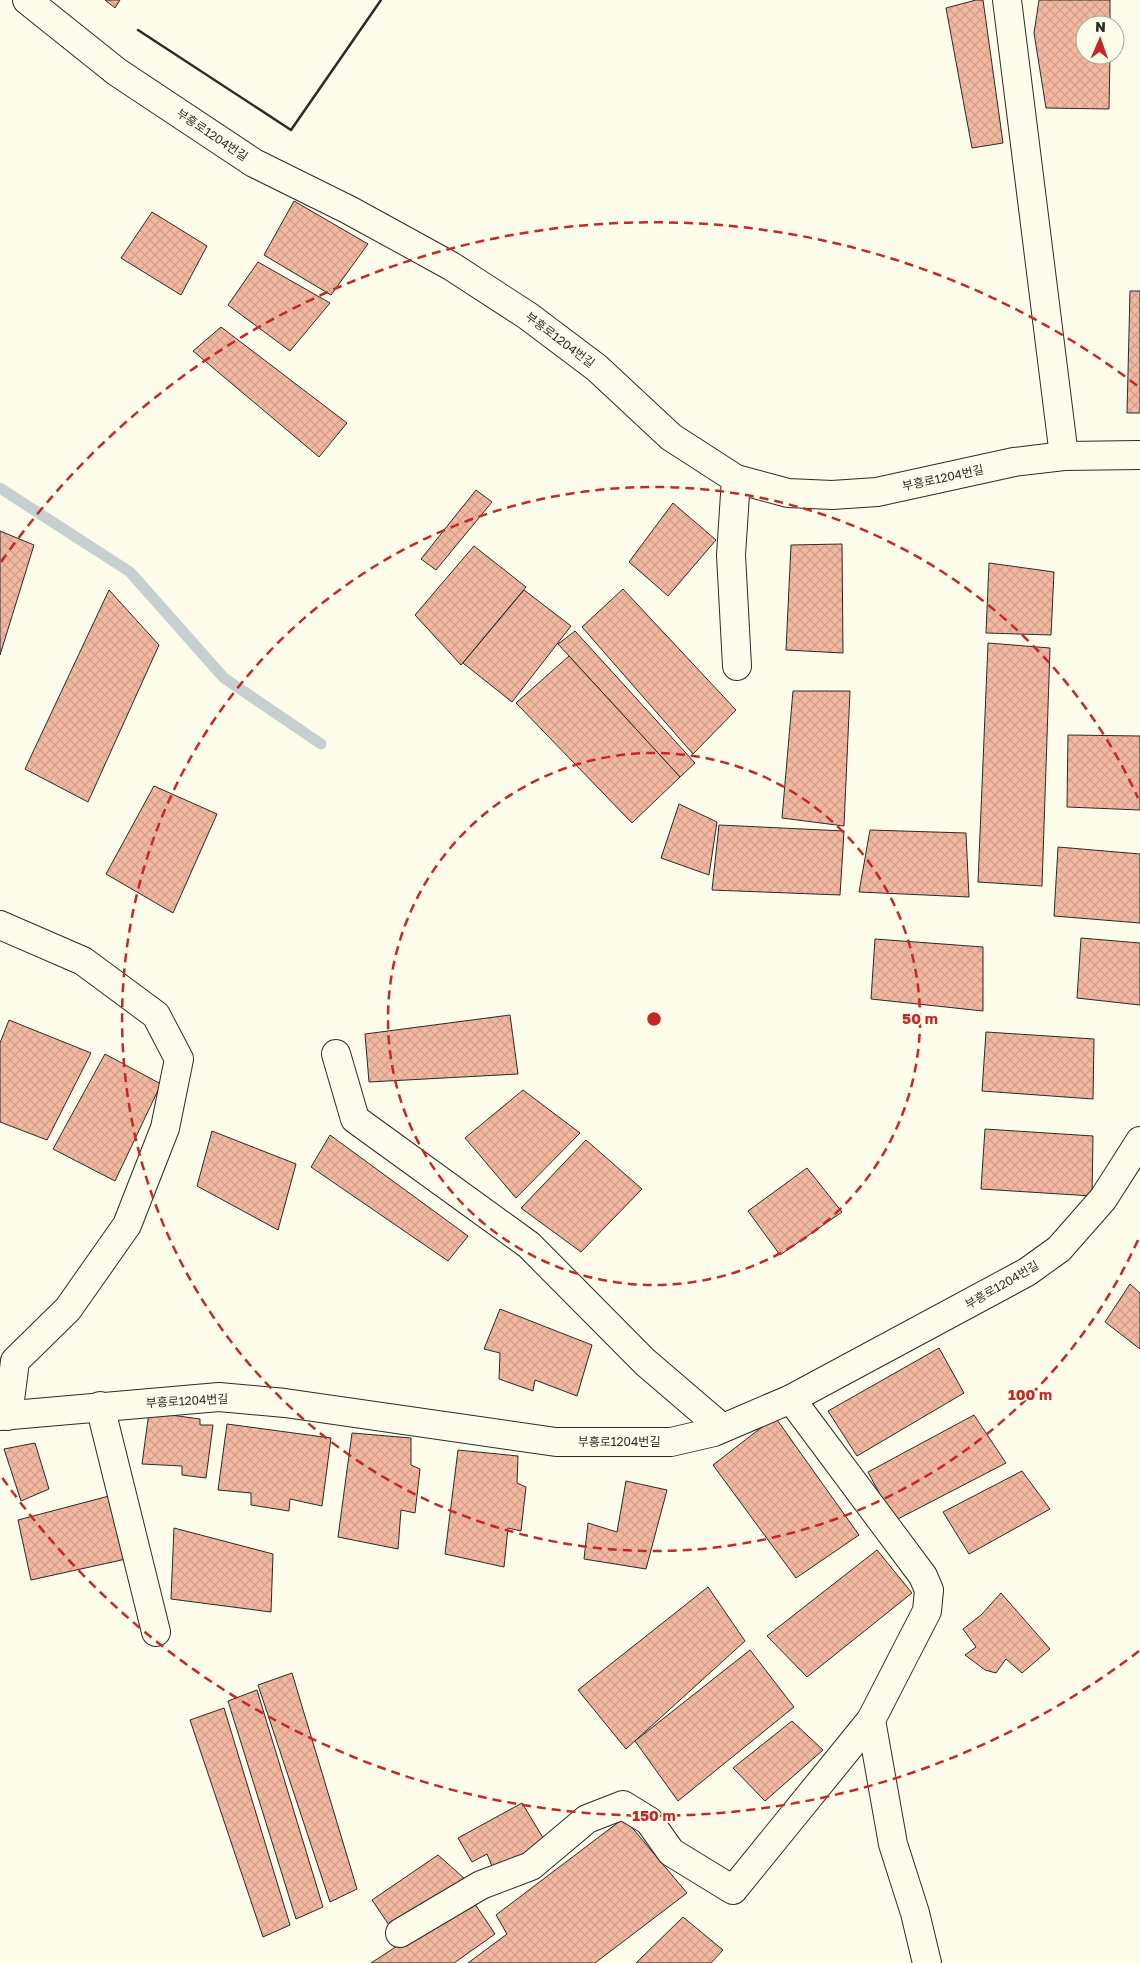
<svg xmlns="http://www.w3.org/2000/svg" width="1140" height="1963" font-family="'Golos Text','Noto Sans KR',sans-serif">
  <defs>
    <pattern id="building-cross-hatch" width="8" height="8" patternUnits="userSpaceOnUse" patternTransform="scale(1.25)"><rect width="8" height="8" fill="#f2b8a0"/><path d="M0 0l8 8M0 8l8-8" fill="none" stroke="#d09e8a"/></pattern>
  </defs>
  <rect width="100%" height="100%" fill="#fdfbea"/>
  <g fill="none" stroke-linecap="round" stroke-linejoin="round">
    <polyline stroke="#c7d0d0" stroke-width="11" points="0,488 130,572 224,678 321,744"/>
  </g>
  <g fill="url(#building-cross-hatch)" stroke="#2b2b2b">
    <polygon points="105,0 120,0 115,8"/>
    <polygon points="976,0 983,0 1003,143 972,148 946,8"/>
    <polygon points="1039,0 1110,0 1110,25 1085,25 1085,55 1110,55 1109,109 1046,108 1034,33"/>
    <polygon points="294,201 368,244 331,295 264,255"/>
    <polygon points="152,212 207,246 181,295 121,258"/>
    <polygon points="258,262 330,303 290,351 228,305"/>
    <polygon points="1130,291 1140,291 1140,413 1127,413"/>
    <polygon points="221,327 347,423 319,457 193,351"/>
    <polygon points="476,490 492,502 436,570 421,559"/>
    <polygon points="673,503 716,540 668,596 629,562"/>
    <polygon points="0,531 34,545 0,655"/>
    <polygon points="842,544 843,653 786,650 791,545"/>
    <polygon points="474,546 526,587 461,665 415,615"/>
    <polygon points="989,563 1054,572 1051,635 986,633"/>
    <polygon points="623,589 736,710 693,754 582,627"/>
    <polygon points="109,590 159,645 88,802 25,769"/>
    <polygon points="524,590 571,626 512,702 463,663"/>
    <polygon points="575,631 695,763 680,777 558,644"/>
    <polygon points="988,643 1050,648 1042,886 978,882"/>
    <polygon points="569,656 680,777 632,823 516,703"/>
    <polygon points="793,691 850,691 844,826 782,818"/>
    <polygon points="1068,735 1140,736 1140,810 1067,807"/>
    <polygon points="154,786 217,814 173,913 106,874"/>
    <polygon points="679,804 717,822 709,875 661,858"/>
    <polygon points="719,825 844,831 840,895 712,890"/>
    <polygon points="870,830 966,833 969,897 859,892"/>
    <polygon points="1058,847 1140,854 1140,923 1054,916"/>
    <polygon points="1081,938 1140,943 1140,1005 1077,998"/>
    <polygon points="875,939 983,947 983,1011 871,999"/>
    <polygon points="510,1015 518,1074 369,1082 365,1034"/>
    <polygon points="9,1020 91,1053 47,1140 0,1122 0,1043"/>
    <polygon points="986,1032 1094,1039 1093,1099 982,1091"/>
    <polygon points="105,1054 161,1084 115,1181 53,1149"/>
    <polygon points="523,1090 580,1133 516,1198 465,1138"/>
    <polygon points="985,1129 1093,1136 1092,1196 981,1189"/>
    <polygon points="212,1131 296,1164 278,1230 197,1186"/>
    <polygon points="330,1135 468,1236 448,1261 311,1167"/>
    <polygon points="586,1140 642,1189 581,1252 521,1208"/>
    <polygon points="807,1168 842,1212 780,1255 748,1211"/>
    <polygon points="1130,1284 1140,1293 1140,1349 1105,1322"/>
    <polygon points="500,1309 592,1345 577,1396 535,1380 533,1391 499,1379 500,1353 484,1349"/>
    <polygon points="939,1348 964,1393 857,1456 828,1411"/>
    <polygon points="149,1412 200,1419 200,1425 213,1425 206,1478 182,1475 182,1466 142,1464"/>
    <polygon points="974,1415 1006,1463 894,1521 868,1472"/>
    <polygon points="775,1417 859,1535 796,1578 713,1465"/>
    <polygon points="227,1424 331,1438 322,1506 290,1499 289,1511 251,1505 251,1493 218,1490"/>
    <polygon points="352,1433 411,1438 411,1465 420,1469 415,1513 401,1510 398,1549 338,1537"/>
    <polygon points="35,1443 49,1489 21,1501 4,1449"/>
    <polygon points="458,1450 518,1456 517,1483 526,1487 521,1531 508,1528 504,1567 445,1554"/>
    <polygon points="1022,1471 1050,1509 969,1554 943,1512"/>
    <polygon points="626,1481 667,1490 646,1569 584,1559 588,1523 617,1532"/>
    <polygon points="109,1496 126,1559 31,1580 18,1520"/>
    <polygon points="174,1528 273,1554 271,1612 171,1599"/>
    <polygon points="877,1550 912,1593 807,1677 767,1636"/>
    <polygon points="708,1587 745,1641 626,1749 578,1690"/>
    <polygon points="1001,1593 1050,1649 1022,1673 1006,1659 996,1673 985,1670 965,1655 976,1647 963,1629 981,1615"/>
    <polygon points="750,1650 794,1707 678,1801 635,1741"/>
    <polygon points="292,1673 357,1889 330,1902 258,1685"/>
    <polygon points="257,1690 323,1907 296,1919 228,1701"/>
    <polygon points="224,1708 290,1925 263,1937 190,1720"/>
    <polygon points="792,1721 823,1750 765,1801 733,1768"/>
    <polygon points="522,1803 545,1841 494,1871 487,1854 472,1862 458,1838"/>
    <polygon points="624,1818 687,1893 595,1963 468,1963 507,1934 496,1915"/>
    <polygon points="438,1855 465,1879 391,1928 372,1900"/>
    <polygon points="471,1898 495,1934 454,1963 371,1963"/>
    <polygon points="683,1917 723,1950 711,1963 636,1963"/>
  </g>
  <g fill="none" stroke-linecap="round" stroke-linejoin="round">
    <g stroke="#2b2b2b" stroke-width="30">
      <g id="minor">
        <polyline points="27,0 117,72 254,163 349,210 451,266 528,316 597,368 671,437 736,479 788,493 832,495 877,492 1014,462 1064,456 1140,455"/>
        <polyline points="1007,0 1064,456"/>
        <polyline points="736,479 731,555 737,666"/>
        <polyline points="0,925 83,961 156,1015 179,1059 165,1128 127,1225 68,1309 15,1361 8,1416"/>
        <polyline points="336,1054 355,1119 529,1245 645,1362 722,1428"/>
        <polyline points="100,1406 156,1632"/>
        <polyline points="0,1416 219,1397 285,1403 556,1442 671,1442 714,1432 791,1399 1027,1272 1059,1249 1103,1199 1140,1141"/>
        <polyline points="871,1720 893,1844 915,1913 927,1963"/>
        <polyline points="400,1933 481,1885 531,1866 587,1819 623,1805 649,1821 671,1852 733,1890 871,1720 927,1611 929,1590 923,1576 791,1399"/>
      </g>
    </g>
    <use href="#minor" stroke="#fdfbea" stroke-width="28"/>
    <polyline stroke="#2b2b2b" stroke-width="2.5" points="138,30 291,130 381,0"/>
  </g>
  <g fill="none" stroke="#c62828" stroke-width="2.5" stroke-dasharray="9 6">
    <circle cx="654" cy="1019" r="266"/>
    <path d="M1138 1240A532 532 0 1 1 1138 798"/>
    <path d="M1139 1651A797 797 0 0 1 1 1476M1 562A797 797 0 0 1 1139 387"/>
  </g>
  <g text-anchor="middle" stroke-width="4" stroke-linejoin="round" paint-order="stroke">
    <g font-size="12" fill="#2b2b2b" stroke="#fdfbea">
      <text transform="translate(212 135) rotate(34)" y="4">부흥로1204번길</text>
      <text transform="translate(560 340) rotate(37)" y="4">부흥로1204번길</text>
      <text transform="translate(943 478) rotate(-12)" y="4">부흥로1204번길</text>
      <text transform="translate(1002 1285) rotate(-30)" y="4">부흥로1204번길</text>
      <text transform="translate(187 1401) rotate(-3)" y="4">부흥로1204번길</text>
      <text x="619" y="1446">부흥로1204번길</text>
    </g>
  </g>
  <circle cx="654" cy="1019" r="8" fill="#c62828" stroke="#fdfbea" stroke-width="2.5"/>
  <g font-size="15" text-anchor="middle" font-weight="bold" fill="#c62828" stroke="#fdfbea" stroke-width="4" stroke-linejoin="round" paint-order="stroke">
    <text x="920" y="1024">50 m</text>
    <text x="1030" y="1400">100 m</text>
    <text x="654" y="1821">150 m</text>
  </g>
  <g transform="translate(1100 40) rotate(2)"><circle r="24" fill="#fdfbea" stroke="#a9a89e"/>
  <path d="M0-4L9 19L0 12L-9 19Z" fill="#c62828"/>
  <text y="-8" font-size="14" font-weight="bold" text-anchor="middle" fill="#2b2b2b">N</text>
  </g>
</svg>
